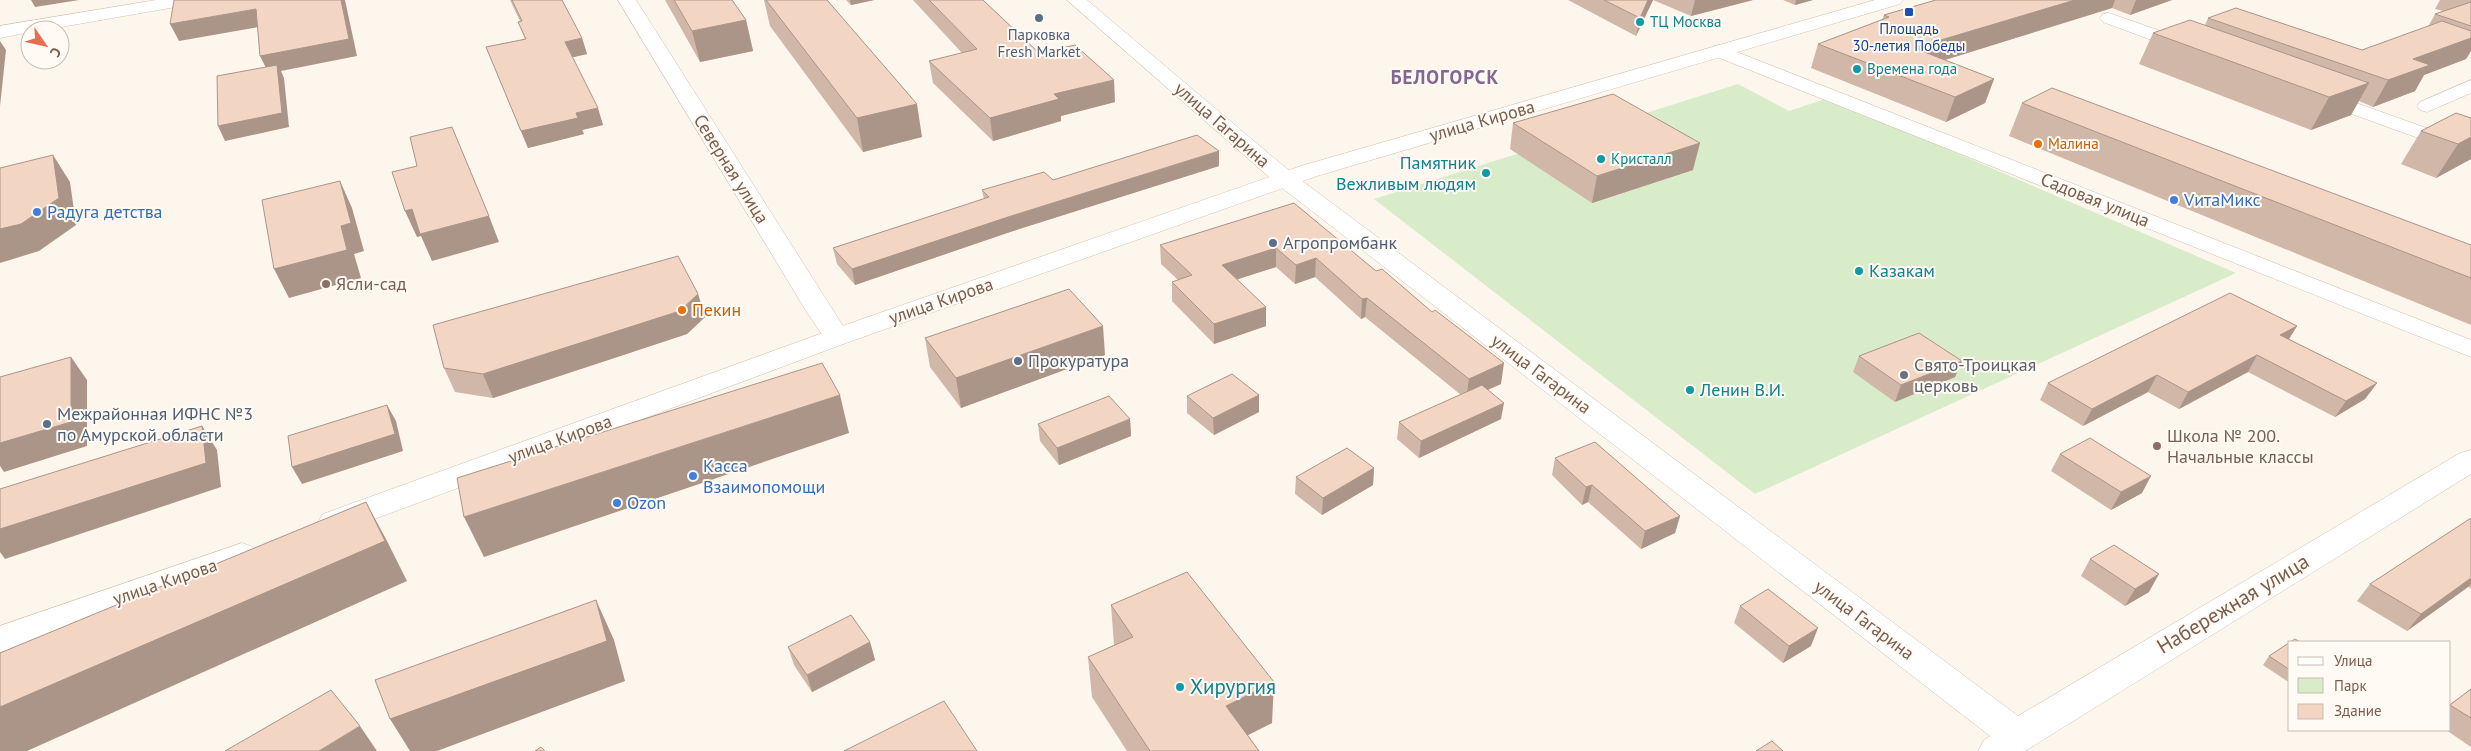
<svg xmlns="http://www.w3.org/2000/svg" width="2471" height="751" font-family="'PT Sans',sans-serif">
  <rect width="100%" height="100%" fill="#fdf6ec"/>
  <polygon fill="#d8ecc9" points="1738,84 1789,111 1828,98 2236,273 1755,494 1374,199"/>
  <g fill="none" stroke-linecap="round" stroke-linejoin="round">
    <g stroke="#d1beb0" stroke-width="1">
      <g id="street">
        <polygon points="618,0 636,0 850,337 846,343 837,345 828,343 808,314"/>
        <polygon points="1067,0 1087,0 1293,174 2018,716 2460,453 2471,450 2471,474 2025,751 1978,751 1984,740 1990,736 1277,184"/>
        <polygon points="2109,13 2195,43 2197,47 2195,51 2181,51 2103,22 2100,18 2103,14"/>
        <polygon points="1719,45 2471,340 2471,357 1712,55 1710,51 1712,47"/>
        <polygon points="2471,80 2471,93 2427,112 2420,110 2417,106 2420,102"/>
        <polygon points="2320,90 2471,144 2471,157 2313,100 2310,96 2313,92"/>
      </g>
    </g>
    <g stroke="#d6c0b0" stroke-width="1">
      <g id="secondary">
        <polygon points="156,0 196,0 193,4 187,5 44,30 30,30 30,32 0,38 0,26"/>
        <polygon points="1875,0 1903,0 1900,4 1317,176 846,343 345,530 334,533 323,530 318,522 323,514 828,331 1301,166"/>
        <polygon points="242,543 253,547 258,555 253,563 0,653 0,626"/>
      </g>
    </g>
    <use href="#street" fill="#fff" fill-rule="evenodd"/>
    <use href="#secondary" fill="#fff" fill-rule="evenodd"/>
  </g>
  <g fill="#d1b7a8">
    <polygon points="510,0 562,0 582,38 587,54 572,57 603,125 582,130 584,134 528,148 486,47 525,39 518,22 520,21"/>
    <polygon points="665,0 732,0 746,20 753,51 700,62"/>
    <polygon points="764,0 827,0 922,137 863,152 770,26"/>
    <polygon points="846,0 874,0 851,5"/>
    <polygon points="913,0 983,0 1039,53 1115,102 1061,116 1061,121 993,141 933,83 929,61 962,53"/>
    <polygon points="1568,0 1653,0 1636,36"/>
    <polygon points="1653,0 1753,0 1691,16"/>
    <polygon points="1783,0 1813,0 1795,5"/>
    <polygon points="1936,0 2172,0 2130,15 2112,8 1945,60 1994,79 1985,103 1946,122 1811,68 1818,44 1882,20 1884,15"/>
    <polygon points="2440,0 2471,0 2471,51 2466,59 2424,75 2415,91 2373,107 2359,101 2351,115 2311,130 2139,64 2153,33 2205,25 2208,18 2362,50 2428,27 2435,14 2443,11 2435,9"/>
    <polygon points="2022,103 2471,245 2471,325 2009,136"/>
    <polygon points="2456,113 2471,159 2436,178 2401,164 2421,131"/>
    <polygon points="1513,123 1693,170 1592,203 1510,149"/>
    <polygon points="1219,166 1010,232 855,285 837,264 833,248 984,199 982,190 1053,180"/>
    <polygon points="1294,203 1501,384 1488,390 1501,419 1419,458 1397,439 1399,422 1461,395 1365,317 1361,319 1315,277 1295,284 1276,267 1237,279 1266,326 1214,344 1172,301 1172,282 1178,280 1161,264 1160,245"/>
    <polygon points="698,294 705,317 687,334 493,398 455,392 444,368"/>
    <polygon points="2297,326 2289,339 2377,383 2365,399 2335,417 2248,372 2179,409 2148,392 2083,426 2040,400 2048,383"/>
    <polygon points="925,338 1105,355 961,408 930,367"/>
    <polygon points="1859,356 1962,361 1955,377 1895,402 1853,372"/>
    <polygon points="1259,395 1259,412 1214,435 1187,413 1187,396"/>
    <polygon points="1130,419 1131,436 1059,465 1040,441 1038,424"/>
    <polygon points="2060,454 2142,493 2111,510 2051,471"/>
    <polygon points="1555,458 1680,516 1675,533 1641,549 1588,502 1582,505 1552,475"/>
    <polygon points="1374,468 1373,485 1322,515 1295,494 1296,477"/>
    <polygon points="2471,518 2471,588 2468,587 2407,631 2357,601 2370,584"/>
    <polygon points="2090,559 2149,592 2125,606 2081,576"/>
    <polygon points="1111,605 1272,723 1248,735 1259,751 1127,751 1092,697 1088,657 1114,645"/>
    <polygon points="1740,606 1811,646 1783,663 1734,623"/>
    <polygon points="870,642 875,660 812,692 794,665 788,647"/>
    <polygon points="2290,642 2290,683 2263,665 2269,656"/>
    <polygon points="2471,689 2471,747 2446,730 2450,730 2450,704"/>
  </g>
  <g fill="#aa9588">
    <polygon points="31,0 79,0 35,7"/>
    <polygon points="341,0 345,0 357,56 281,71 284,78 289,127 225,141 218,126 269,74 260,56"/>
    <polygon points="850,0 874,0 851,5"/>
    <polygon points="1648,0 1653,0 1636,36 1640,18"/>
    <polygon points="1695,0 1753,0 1691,16"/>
    <polygon points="1796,0 1813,0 1795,5"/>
    <polygon points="2075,0 2115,0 2112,8 1906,72 1914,48"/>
    <polygon points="2136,0 2172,0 2130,15"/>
    <polygon points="256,9 264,26 179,41 170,24"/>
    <polygon points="746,20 753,51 700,62 692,31"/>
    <polygon points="582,38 587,54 570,58 565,42"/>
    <polygon points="2471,38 2471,51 2466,59 2424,75 2415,91 2373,107 2388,80 2413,59"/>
    <polygon points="0,41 6,50 0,106"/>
    <polygon points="1994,79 1985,103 1946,122 1955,97"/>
    <polygon points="1114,80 1115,102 1061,116 1061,121 993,141 990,118 1054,94"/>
    <polygon points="2369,83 2351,115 2311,130 2329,97"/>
    <polygon points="917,104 922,137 863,152 857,118"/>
    <polygon points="598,108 603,125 582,130 584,134 528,148 521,131 576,113"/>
    <polygon points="2471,137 2471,159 2436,178 2458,144"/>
    <polygon points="1700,143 1693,170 1592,203 1597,176"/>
    <polygon points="1219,151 1219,166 1010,232 855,285 852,269 1008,217"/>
    <polygon points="53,155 70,182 76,225 39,251 0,263 0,229"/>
    <polygon points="340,181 352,208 364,251 354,254 361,278 289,298 274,269 341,226"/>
    <polygon points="412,209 489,216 499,242 432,261 421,236 417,237 405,211"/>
    <polygon points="1276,248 1276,267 1223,284 1222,265"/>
    <polygon points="1316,258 1315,277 1295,284 1296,265"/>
    <polygon points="698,294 705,317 687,334 493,398 483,374"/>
    <polygon points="1367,298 1365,317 1361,319 1362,299"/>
    <polygon points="1266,307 1266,326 1214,344 1214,324"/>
    <polygon points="1103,326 1105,355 961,408 956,378"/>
    <polygon points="2297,326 2287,342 2280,335"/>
    <polygon points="2257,355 2248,372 2179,409 2188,392"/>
    <polygon points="71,357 87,380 87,446 4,472 0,466 0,443"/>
    <polygon points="1962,361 1955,377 1895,402 1901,385"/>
    <polygon points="1504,363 1501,384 1466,399 1469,379"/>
    <polygon points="2157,375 2148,392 2083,426 2092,409"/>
    <polygon points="2377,383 2365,399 2335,417 2346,401"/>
    <polygon points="840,395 849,433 484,557 464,517"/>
    <polygon points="1259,395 1259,412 1214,435 1213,418"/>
    <polygon points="1504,403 1501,419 1419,458 1421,441"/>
    <polygon points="387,405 396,421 403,451 302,484 292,467"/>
    <polygon points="1130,419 1131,436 1059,465 1057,448"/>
    <polygon points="202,426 217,450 221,487 5,559 0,552 0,529"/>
    <polygon points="1374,468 1373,485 1322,515 1323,498"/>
    <polygon points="2151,476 2142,493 2111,510 2121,492"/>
    <polygon points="1592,485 1588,502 1582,505 1586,487"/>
    <polygon points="366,502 387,541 407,581 27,751 0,751 0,707"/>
    <polygon points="1680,516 1675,533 1641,549 1645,531"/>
    <polygon points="2159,574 2149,592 2125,606 2135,589"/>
    <polygon points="2471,578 2471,584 2468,587 2407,631 2421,614"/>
    <polygon points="596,600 614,640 625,681 437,751 410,751 390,719"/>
    <polygon points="1818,628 1811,646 1783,663 1789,646"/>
    <polygon points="870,642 875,660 812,692 807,675"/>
    <polygon points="1274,682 1272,723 1226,746 1226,706"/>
    <polygon points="360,726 377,751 319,751"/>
  </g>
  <g fill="#f3d5c3" stroke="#aa9588">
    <polygon points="174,0 341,0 349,39 260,56 256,9 170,24"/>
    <polygon points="512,0 562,0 582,38 565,42 598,108 576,113 578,118 521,131 486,47 526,39 518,22 522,21"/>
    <polygon points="674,0 732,0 746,20 692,31"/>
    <polygon points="766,0 827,0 917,104 857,118"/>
    <polygon points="929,0 983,0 1039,53 1075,45 1114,80 1054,94 1059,99 990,118 929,61 977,49"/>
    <polygon points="1604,0 1648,0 1640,18"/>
    <polygon points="1936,0 2075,0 1914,48 1994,79 1955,97 1818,44 1889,17 1884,15"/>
    <polygon points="2471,2 2471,26 2435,14"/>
    <polygon points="2236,8 2362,50 2442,21 2471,31 2471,38 2413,59 2430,65 2388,80 2208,18"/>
    <polygon points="2190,20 2369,83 2329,97 2153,33"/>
    <polygon points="277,65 282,113 218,126 217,76"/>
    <polygon points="2052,88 2471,245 2471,278 2022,103"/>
    <polygon points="1613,94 1700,143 1597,176 1513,123"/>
    <polygon points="2456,113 2471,118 2471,137 2458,144 2421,131"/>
    <polygon points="452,127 489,216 420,234 412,209 405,211 392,172 417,166 410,137"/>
    <polygon points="1197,135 1219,151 1008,217 852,269 833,248 989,197 982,190 1044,172 1053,180"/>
    <polygon points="53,155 59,198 21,224 0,229 0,168"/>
    <polygon points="340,181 351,223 341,226 347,250 274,269 262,200"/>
    <polygon points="1294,203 1376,271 1382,269 1432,312 1435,310 1504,363 1469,379 1367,298 1362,299 1316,258 1296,265 1276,248 1222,265 1266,307 1214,324 1172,282 1192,275 1160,245"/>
    <polygon points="678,256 698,294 680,311 483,374 444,368 433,325"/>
    <polygon points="1069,289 1103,326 956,378 925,338"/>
    <polygon points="2230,293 2297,326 2280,335 2377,383 2346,401 2257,355 2188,392 2157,375 2092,409 2048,383"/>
    <polygon points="1919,333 1962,361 1901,385 1859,356"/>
    <polygon points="71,357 71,422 0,443 0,377"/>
    <polygon points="822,363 840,395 464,517 457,478"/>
    <polygon points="1232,374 1259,395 1213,418 1187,396"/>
    <polygon points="1482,385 1504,403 1421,441 1399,422"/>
    <polygon points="1109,396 1130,419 1057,448 1038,424"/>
    <polygon points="387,405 395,434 292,467 288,436"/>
    <polygon points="202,426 206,463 0,529 0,489"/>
    <polygon points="2090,438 2151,476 2121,492 2060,454"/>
    <polygon points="1595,442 1680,516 1645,531 1592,485 1586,487 1555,458"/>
    <polygon points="1347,448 1374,468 1323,498 1296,477"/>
    <polygon points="366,502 385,541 0,707 0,653"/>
    <polygon points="2471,518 2471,578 2421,614 2370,584"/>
    <polygon points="2114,545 2159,574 2135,589 2090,559"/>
    <polygon points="1187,572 1274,682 1226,706 1259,751 1150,751 1088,657 1133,637 1111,605"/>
    <polygon points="1768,589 1818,628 1789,646 1740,606"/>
    <polygon points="596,600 607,641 390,719 375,680"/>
    <polygon points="851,615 870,642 807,675 788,647"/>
    <polygon points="2295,639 2300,642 2290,642 2290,670 2269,656"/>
    <polygon points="2471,689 2471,718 2450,705"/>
    <polygon points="331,690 360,726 319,751 225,751"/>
    <polygon points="944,701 977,751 844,751"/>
    <polygon points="1772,741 1783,751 1756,751"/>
    <polygon points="541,747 545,751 535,751"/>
  </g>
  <rect fill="#1a4fb4" stroke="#fffaf3" stroke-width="2" x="1904" y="7" width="10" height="10" rx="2.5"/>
  <g fill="#5c6f8a" stroke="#fffaf3" stroke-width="2">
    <circle cx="1039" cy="18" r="5"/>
    <circle cx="1273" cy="243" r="5"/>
    <circle cx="1018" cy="361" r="5"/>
    <circle cx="47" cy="424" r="5"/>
  </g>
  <g fill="#0f9aa8" stroke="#fffaf3" stroke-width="2">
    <circle cx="1640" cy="22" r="5"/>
    <circle cx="1857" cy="69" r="5"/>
    <circle cx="1601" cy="159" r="5"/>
    <circle cx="1486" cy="173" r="5"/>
    <circle cx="1859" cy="271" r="5"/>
    <circle cx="1690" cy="390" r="5"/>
    <circle cx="1180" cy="687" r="5"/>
  </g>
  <g fill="#e8710a" stroke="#fffaf3" stroke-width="2">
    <circle cx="2038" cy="144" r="5"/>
    <circle cx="682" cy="310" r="5"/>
  </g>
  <g fill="#3f7fe0" stroke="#fffaf3" stroke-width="2">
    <circle cx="2174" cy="200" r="5"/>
    <circle cx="37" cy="212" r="5"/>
    <circle cx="693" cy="476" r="5"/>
    <circle cx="617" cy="503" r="5"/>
  </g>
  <g fill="#8d6e63" stroke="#fffaf3" stroke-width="2">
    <circle cx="326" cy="284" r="5"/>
    <circle cx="2157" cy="446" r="5"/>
  </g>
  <circle fill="#6b7280" stroke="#fffaf3" stroke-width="2" cx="1904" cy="375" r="5"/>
  <g text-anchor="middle" stroke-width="4" stroke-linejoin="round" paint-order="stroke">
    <g font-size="15" fill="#0d838f" stroke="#fffaf3" text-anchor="start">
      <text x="1650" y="27">ТЦ Москва</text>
      <text x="1867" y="74">Времена года</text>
      <text x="1611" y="164">Кристалл</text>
    </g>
    <g font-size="15" fill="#164399" stroke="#fffaf3">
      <text x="1909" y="34">Площадь<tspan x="1909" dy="17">30-летия Победы</tspan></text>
    </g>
    <g font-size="15" fill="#4e5e75" stroke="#fffaf3">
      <text x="1039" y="40">Парковка<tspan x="1039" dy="17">Fresh Market</tspan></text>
    </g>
    <g font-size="15" fill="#c56008" stroke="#fffaf3" text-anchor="start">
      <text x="2048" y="149">Малина</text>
    </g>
    <g font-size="18" fill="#7a5c4d" stroke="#fffaf3">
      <text transform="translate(1482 121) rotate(-16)" y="6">улица Кирова</text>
      <text transform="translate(1222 125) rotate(41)" y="6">улица Гагарина</text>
      <text transform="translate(731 169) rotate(58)" y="6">Северная улица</text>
      <text transform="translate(2095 200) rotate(22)" y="6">Садовая улица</text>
      <text transform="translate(941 301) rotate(-19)" y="6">улица Кирова</text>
      <text transform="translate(1541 374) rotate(37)" y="6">улица Гагарина</text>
      <text transform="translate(560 439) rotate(-20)" y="6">улица Кирова</text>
      <text transform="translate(165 582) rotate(-19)" y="6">улица Кирова</text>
      <text transform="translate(1864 620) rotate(37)" y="6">улица Гагарина</text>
    </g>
    <g font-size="18" fill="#0d838f" stroke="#fffaf3" text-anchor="start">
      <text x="1476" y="169" text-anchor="end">Памятник<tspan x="1476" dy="21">Вежливым людям</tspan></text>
      <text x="1869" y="277">Казакам</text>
      <text x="1700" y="396">Ленин В.И.</text>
    </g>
    <g font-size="18" fill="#366cbe" stroke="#fffaf3" text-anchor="start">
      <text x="2184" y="206">VитаМикс</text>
      <text x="47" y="218">Радуга детства</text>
      <text x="703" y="472">Касса<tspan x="703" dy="21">Взаимопомощи</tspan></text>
      <text x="627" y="509">Ozon</text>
    </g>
    <g font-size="18" fill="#4e5e75" stroke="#fffaf3" text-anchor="start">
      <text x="1283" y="249">Агропромбанк</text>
      <text x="1028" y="367">Прокуратура</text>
      <text x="57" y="420">Межрайонная ИФНС №3<tspan x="57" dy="21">по Амурской области</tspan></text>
    </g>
    <g font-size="18" fill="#785e54" stroke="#fffaf3" text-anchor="start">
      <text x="336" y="290">Ясли-сад</text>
      <text x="2167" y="442">Школа № 200.<tspan x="2167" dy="21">Начальные классы</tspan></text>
    </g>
    <g font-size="18" fill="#c56008" stroke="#fffaf3" text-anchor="start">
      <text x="692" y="316">Пекин</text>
    </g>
    <g font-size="18" fill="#5b616d" stroke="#fffaf3" text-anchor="start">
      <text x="1914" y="371">Свято-Троицкая<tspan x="1914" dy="21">церковь</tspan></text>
    </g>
    <g font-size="19" font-weight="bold" letter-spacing="1" fill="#846695" stroke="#fffaf3">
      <text x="1445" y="84">БЕЛОГОРСК</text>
    </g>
    <g font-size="21" fill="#7a5c4d" stroke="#fffaf3">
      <text transform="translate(2233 604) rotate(-31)" y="7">Набережная улица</text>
    </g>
    <g font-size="21" fill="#0d838f" stroke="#fffaf3" text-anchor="start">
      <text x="1190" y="694">Хирургия</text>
    </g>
  </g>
  <rect x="2288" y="641" width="162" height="90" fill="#fffaf3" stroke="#cabbb1"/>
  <rect x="2298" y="657" width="25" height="8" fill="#ffffff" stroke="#cabbb1"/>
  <text x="2334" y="666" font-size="15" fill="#7a5c4d">Улица</text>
  <rect x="2298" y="678" width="25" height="15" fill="#d8ecc9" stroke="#cabbb1"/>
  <text x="2334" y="691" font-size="15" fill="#7a5c4d">Парк</text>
  <rect x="2298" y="704" width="25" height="15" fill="#f3d5c3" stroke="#cabbb1"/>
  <text x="2334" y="716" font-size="15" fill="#7a5c4d">Здание</text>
  <g transform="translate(45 45) rotate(124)"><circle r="24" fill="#fffaf3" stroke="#cabbb1"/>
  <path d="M0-4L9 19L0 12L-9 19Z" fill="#e76f51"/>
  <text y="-8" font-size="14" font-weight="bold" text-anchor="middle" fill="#7a5c4d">С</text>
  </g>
</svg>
